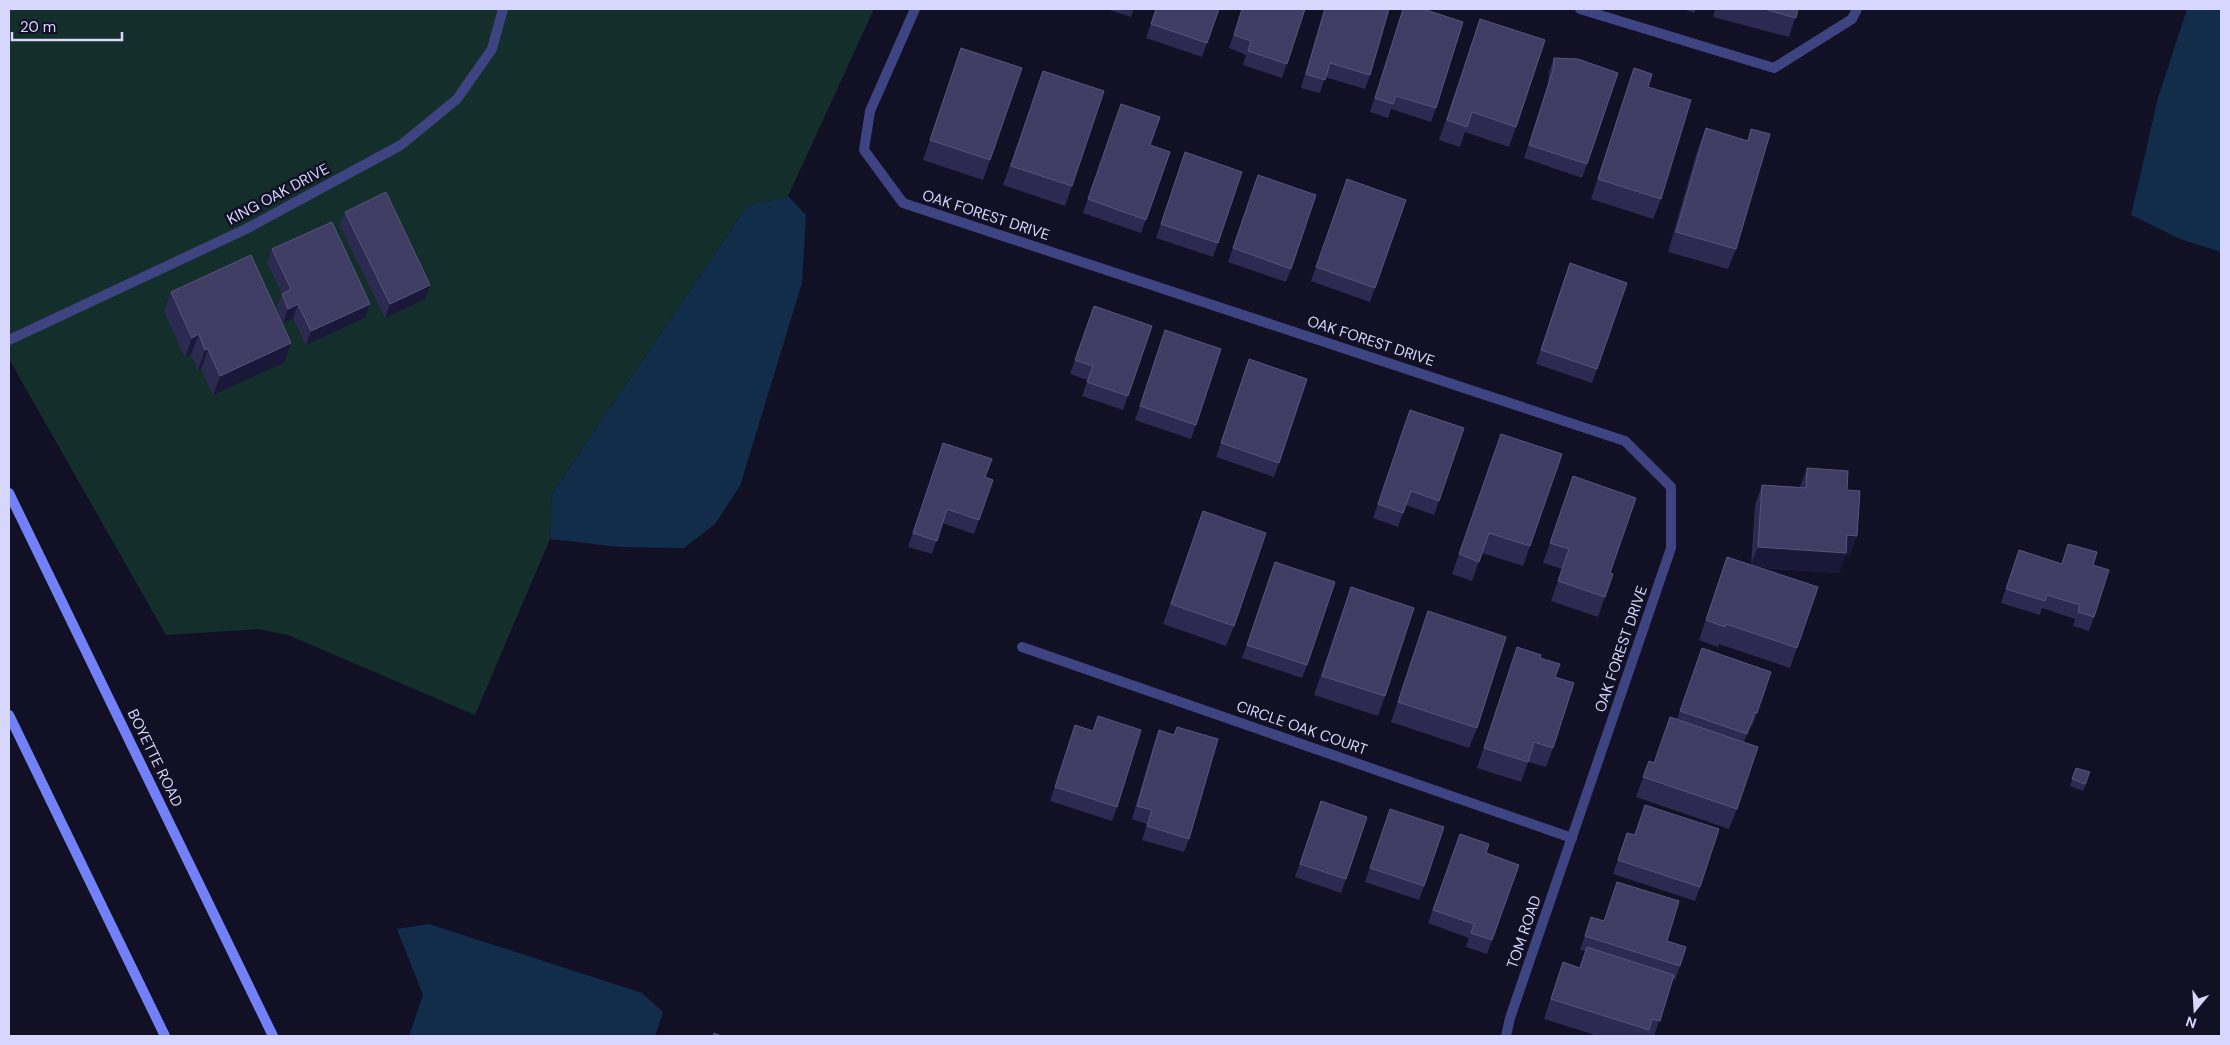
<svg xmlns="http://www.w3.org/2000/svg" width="2230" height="1045" font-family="'DM Sans',sans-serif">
  <rect width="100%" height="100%" fill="#111025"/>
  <polygon fill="#142f2b" points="9,9 874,9 788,196 747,206 552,494 550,539 475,715 288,635 258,629 166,635 9,359"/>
  <g fill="#112d49">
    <polygon points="2187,9 2221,9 2221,252 2180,239 2131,215 2158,98"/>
    <polygon points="788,196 806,215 802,283 740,486 715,524 684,548 619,547 550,539 552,494 747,206"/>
    <polygon points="429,924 642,993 663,1012 655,1036 409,1036 423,995 397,929"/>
  </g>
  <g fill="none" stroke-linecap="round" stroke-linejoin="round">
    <g stroke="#3e4482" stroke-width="10">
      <polyline points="915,9 870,111 864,150 903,203 1625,441 1671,487 1671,548 1510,1018 1506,1036"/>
      <polyline points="1580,9 1774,68 1852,19 1857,9"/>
      <polyline points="9,340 246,229 401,145 457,99 492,49 503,9"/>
      <polyline points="1022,647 1572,838"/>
    </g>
    <g stroke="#7381f8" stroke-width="10">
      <polyline points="9,493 273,1036"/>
      <polyline points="9,715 165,1036"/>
    </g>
  </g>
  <g fill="#2d2a52">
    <polygon points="1107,9 1134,9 1131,17"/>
    <polygon points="1156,9 1219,9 1202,57 1146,38"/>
    <polygon points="1242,9 1305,9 1282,78 1243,65 1246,55 1229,48"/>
    <polygon points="1324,9 1389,9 1370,75 1365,89 1325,77 1320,93 1301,88"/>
    <polygon points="1403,9 1436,108 1431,122 1391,109 1388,118 1370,112"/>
    <polygon points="1683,9 1696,9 1694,13"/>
    <polygon points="1715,9 1798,9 1789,37 1713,17"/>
    <polygon points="1480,19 1516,127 1509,147 1465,132 1460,147 1439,140"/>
    <polygon points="961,48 990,160 983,180 923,160"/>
    <polygon points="1554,58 1587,164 1582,178 1524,158 1548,84 1549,72"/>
    <polygon points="1634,68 1648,87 1661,199 1653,219 1591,199 1627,88"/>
    <polygon points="1043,71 1072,186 1065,206 1003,185"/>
    <polygon points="1121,104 1150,145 1170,152 1141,233 1083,213"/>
    <polygon points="1706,128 1747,141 1751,129 1736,249 1728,269 1668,252 1698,148"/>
    <polygon points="1180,166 1218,243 1213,257 1156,238"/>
    <polygon points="1258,175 1291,269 1286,282 1228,262"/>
    <polygon points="1347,179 1406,200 1370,302 1311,281"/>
    <polygon points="345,212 425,299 385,318 340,226"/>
    <polygon points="272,249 365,318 306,345 293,318 283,323 277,308 282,294 267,263"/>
    <polygon points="1565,277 1597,369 1592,383 1536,364"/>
    <polygon points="171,292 291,343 284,363 213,395 201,369 198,370 191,354 185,358 164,311"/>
    <polygon points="1094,306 1152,326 1123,410 1082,396 1088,380 1070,374"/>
    <polygon points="1165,330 1196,425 1191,439 1135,420"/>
    <polygon points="1244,373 1279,463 1274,477 1216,457"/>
    <polygon points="1405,423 1439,501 1434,515 1406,505 1398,527 1373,518"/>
    <polygon points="1501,434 1562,454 1523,566 1482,553 1472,581 1452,574"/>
    <polygon points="938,457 985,477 993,480 974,534 942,523 932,554 908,547"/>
    <polygon points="1807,468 1847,490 1850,556 1845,555 1839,573 1758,568 1797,648 1790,668 1719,644 1718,647 1699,640 1727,557 1751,565 1755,505 1762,485 1800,487"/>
    <polygon points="1573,476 1610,573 1605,597 1598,617 1551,601 1562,569 1543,563"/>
    <polygon points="1203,511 1234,626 1226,646 1163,624"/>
    <polygon points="2068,544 2093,565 2094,617 2089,631 2073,626 2075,619 2042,608 2040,615 2001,603 2019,550 2061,564"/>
    <polygon points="1270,576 1307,665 1302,678 1242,658"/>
    <polygon points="1351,587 1385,696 1378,716 1314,695"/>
    <polygon points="1428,611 1477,728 1469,748 1391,722"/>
    <polygon points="1517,647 1540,658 1555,677 1553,748 1546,767 1528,762 1521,782 1477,768"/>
    <polygon points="1702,648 1771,672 1752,727 1750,726 1744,742 1737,809 1729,829 1636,797 1649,761 1654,762 1670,717 1677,719"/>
    <polygon points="1098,716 1117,807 1112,821 1050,801 1075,725 1093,731"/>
    <polygon points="1159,730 1189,839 1184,852 1142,840 1147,824 1132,819 1154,744"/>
    <polygon points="2076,768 2088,780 2083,791 2070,786"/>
    <polygon points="1321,801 1346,879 1341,893 1295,877"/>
    <polygon points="1645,805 1700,887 1695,901 1613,874 1627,833 1634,835"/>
    <polygon points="1390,809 1424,886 1419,900 1365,882"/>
    <polygon points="1460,834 1486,853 1519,865 1487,954 1466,947 1469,938 1428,923"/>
    <polygon points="1617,882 1667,941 1680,966 1675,980 1673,979 1654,1036 1598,1036 1544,1019 1556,982 1563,962 1579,968 1585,951 1580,950 1591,917 1604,921"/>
  </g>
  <g fill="#1a1838">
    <polygon points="430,285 425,299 385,318 390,304"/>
    <polygon points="298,304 293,318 283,323 288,309"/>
    <polygon points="370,304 365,318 306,345 311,331"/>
    <polygon points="199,334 191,354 185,358 192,338"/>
    <polygon points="291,343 284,363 213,395 220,376"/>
    <polygon points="208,349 201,369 198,370 205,350"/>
    <polygon points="1847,535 1857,536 1850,556 1845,555 1839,573 1750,567 1758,547"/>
  </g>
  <g fill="#3f3d64" stroke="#57557c">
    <polygon points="1156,9 1219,9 1207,43 1151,24"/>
    <polygon points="1242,9 1305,9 1287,64 1248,51 1251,41 1234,35"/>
    <polygon points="1325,9 1389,9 1370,75 1330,63 1325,80 1306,74"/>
    <polygon points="1403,9 1423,9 1463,22 1436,108 1396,96 1393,104 1375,98"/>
    <polygon points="1764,9 1798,9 1796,18"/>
    <polygon points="1480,19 1545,40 1516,127 1472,112 1467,127 1447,120"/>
    <polygon points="961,48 1022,68 990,160 930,140"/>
    <polygon points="1554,58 1578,59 1618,73 1587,164 1529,145 1553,70"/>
    <polygon points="1634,68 1652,74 1648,87 1691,100 1661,199 1598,179"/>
    <polygon points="1043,71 1104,91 1072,186 1011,166"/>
    <polygon points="1121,104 1160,117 1150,145 1170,152 1146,220 1088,199"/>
    <polygon points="1706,128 1748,141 1751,129 1770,134 1736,249 1676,232"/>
    <polygon points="1185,152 1242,172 1218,243 1161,224"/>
    <polygon points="1258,175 1316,195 1291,269 1233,248"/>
    <polygon points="1347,179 1406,200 1375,288 1316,267"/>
    <polygon points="386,192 430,285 390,304 345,212"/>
    <polygon points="332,222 370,304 311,331 298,304 288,309 282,294 291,289 272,249"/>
    <polygon points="251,255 291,343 220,376 208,349 205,350 199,334 192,338 171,292"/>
    <polygon points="1570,263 1627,283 1597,369 1541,350"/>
    <polygon points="1094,306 1152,326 1128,396 1087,382 1093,366 1075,360"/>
    <polygon points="1165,330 1221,349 1196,425 1140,406"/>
    <polygon points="1249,359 1307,379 1279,463 1221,443"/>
    <polygon points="1410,410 1464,428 1439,501 1411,491 1403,513 1378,504"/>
    <polygon points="1501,434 1562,454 1530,546 1489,533 1479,562 1459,554"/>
    <polygon points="943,443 992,459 985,477 993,480 979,520 947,509 937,541 913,533"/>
    <polygon points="1807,468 1848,471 1847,490 1860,491 1857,536 1847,535 1846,553 1758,547 1762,485 1806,488"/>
    <polygon points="1573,476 1636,498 1610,573 1613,574 1605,597 1558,581 1569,549 1550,543"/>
    <polygon points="1203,511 1266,533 1234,626 1171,604"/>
    <polygon points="2068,544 2097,552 2093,565 2109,570 2094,617 2078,612 2080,605 2047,595 2045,601 2006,589 2019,550 2062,564"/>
    <polygon points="1727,557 1818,587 1797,648 1726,624 1725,627 1706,620"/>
    <polygon points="1275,562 1335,582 1307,665 1247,645"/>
    <polygon points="1351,587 1414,608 1385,696 1322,676"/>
    <polygon points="1428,611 1506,637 1477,728 1398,702"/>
    <polygon points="1517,647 1541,655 1540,658 1560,664 1555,677 1574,683 1553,748 1534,742 1528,762 1484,748"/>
    <polygon points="1702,648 1771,672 1757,713 1755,712 1747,734 1680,711"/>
    <polygon points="1098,716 1141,730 1117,807 1055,787 1075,725 1093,731"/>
    <polygon points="1670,717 1758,747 1737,809 1643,777 1649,761 1654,763"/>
    <polygon points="1177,727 1218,739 1189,839 1147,826 1152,810 1137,806 1159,730 1174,735"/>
    <polygon points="2076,768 2090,772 2085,784 2072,779"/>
    <polygon points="1321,801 1367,817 1346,879 1300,864"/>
    <polygon points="1645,805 1719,829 1700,887 1618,860 1627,833 1635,835"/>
    <polygon points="1390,809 1444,827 1424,886 1370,868"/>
    <polygon points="1460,834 1489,844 1486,853 1519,865 1492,940 1471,933 1474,924 1433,910"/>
    <polygon points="1617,882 1679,901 1667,941 1686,947 1680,966 1585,936 1591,917 1604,921"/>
    <polygon points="1587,947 1674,975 1660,1021 1652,1019 1649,1030 1551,999 1563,962 1580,968"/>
    <polygon points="714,1033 722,1036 713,1036"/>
  </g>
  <g text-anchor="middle" stroke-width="5" stroke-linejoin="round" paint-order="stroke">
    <g font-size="15" fill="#d7d7fd" stroke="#111025">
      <text transform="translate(278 194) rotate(-28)" y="5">KING OAK DRIVE</text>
      <text transform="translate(986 215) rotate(18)" y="5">OAK FOREST DRIVE</text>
      <text transform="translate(1371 341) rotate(18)" y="5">OAK FOREST DRIVE</text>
      <text transform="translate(1621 649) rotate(-71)" y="5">OAK FOREST DRIVE</text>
      <text transform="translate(1302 728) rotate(19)" y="5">CIRCLE OAK COURT</text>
      <text transform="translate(155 758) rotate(64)" y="5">BOYETTE ROAD</text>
      <text transform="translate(1524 932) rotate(-71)" y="5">TOM ROAD</text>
    </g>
  </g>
  <rect width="2230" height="1045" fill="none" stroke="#d7d7fd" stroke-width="20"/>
  <g transform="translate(2195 1010) rotate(198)" stroke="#111025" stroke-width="4" paint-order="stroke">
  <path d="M0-4L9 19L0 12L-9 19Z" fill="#d7d7fd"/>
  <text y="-8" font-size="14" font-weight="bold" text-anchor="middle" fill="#d7d7fd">N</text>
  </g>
  <path d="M12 32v8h110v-8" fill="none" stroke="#d7d7fd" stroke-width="2.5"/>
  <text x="20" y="32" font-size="15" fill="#d7d7fd" stroke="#111025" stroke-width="4" paint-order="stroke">20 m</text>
</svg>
